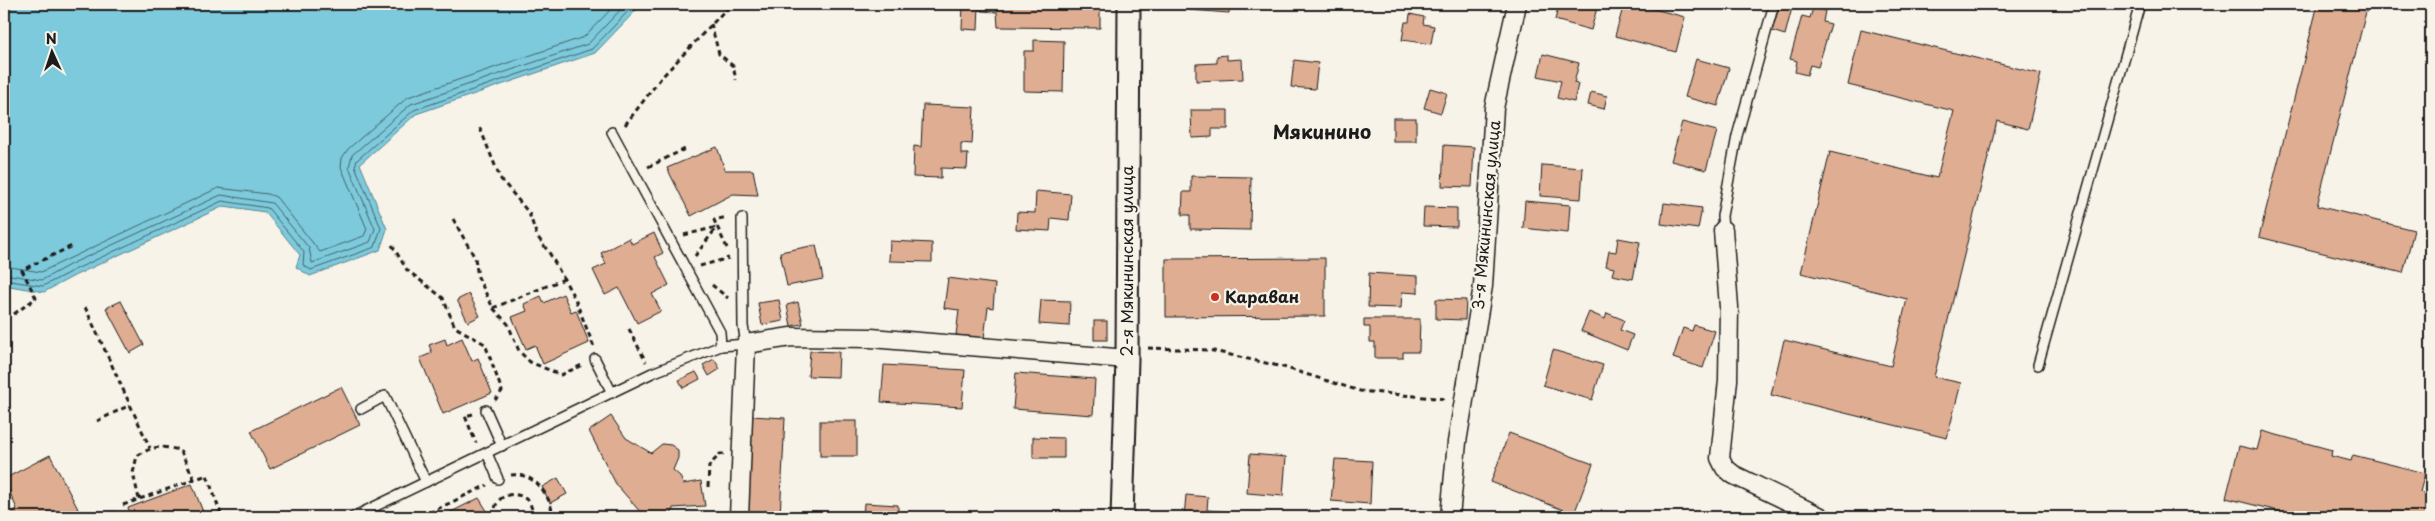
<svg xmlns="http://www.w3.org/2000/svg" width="2435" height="521" font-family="'Playpen Sans',sans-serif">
  <rect width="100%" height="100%" fill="#f7f3e8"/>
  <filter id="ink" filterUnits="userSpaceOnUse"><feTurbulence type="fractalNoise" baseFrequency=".02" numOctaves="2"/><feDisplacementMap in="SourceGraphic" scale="10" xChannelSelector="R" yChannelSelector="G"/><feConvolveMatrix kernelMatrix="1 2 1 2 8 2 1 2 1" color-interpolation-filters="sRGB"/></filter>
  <g filter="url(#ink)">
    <polygon fill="#7dcadc" stroke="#56848f" points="4,4 642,4 595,53 416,114 360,164 387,229 380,250 310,276 296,267 300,255 265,212 224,206 76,275 44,292 4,285"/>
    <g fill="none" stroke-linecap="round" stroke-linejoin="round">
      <g stroke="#436269" stroke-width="1">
        <polyline points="4,266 41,272 218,188 268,194 276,197 320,252 364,236 367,229 341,167 342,158 348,149 408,97 584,37 616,4"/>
        <polyline points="4,274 42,280 71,264 221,195 272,203 309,248 312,263 370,242 375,229 349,167 352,155 411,104 588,44 626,4"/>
        <polyline points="4,280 43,286 74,270 222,201 268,208 304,252 303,265 311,270 375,247 381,228 355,166 357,160 414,110 592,49 635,4"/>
      </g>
    </g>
    <g fill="#dfad92" stroke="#1c1c1c">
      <polygon points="963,4 979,4 978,30 962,29"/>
      <polygon points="981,4 1100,4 1100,28 998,27 997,12 981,11"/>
      <polygon points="1189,4 1230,4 1229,13 1189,10"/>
      <polygon points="1559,4 1598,4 1591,30 1555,20"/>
      <polygon points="1624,4 1634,4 1685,17 1676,52 1615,36"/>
      <polygon points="1780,4 1793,4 1785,35 1772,31"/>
      <polygon points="2318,4 2368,4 2317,206 2414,230 2403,273 2259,237"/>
      <polygon points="1813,8 1825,11 1823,22 1831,24 1818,67 1810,65 1807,75 1795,72 1797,61 1790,59 1802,16 1810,18"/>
      <polygon points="1410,14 1424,17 1423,24 1434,26 1431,44 1402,40 1405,22 1409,22"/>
      <polygon points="1861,30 2041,74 2028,129 1997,121 1934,377 1961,383 1947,438 1771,395 1784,340 1891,366 1907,299 1801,273 1830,152 1937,178 1954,111 1848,85"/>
      <polygon points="1034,40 1064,41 1063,92 1024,91 1024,51 1034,51"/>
      <polygon points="1543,54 1579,63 1574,83 1578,84 1574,102 1557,98 1561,81 1538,76"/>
      <polygon points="1227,55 1227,60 1242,59 1243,79 1196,81 1196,64 1217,63 1217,56"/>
      <polygon points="1696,59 1729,68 1718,106 1685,97"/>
      <polygon points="1294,60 1318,63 1315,89 1291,87"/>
      <polygon points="1430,88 1447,93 1441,113 1424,108"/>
      <polygon points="1591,92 1607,96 1604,109 1588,105"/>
      <polygon points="923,105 974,107 972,144 961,143 961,154 968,154 967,169 941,168 941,178 913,177 914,146 921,147"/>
      <polygon points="1191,110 1228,110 1228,129 1212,129 1212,137 1192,138"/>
      <rect x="1393" y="118" width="23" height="23"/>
      <polygon points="1682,122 1717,131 1706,170 1671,161"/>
      <polygon points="1444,145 1474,147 1472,187 1442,186"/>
      <polygon points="717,147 725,170 753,170 758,195 733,194 691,216 667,168"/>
      <polygon points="1542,165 1583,168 1581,199 1540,196"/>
      <polygon points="1191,176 1251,177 1250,230 1190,229 1190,215 1182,215 1183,192 1191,192"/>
      <polygon points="1036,191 1071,194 1069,220 1051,218 1050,231 1016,229 1017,212 1035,213"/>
      <polygon points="1525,201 1570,205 1568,233 1523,228"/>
      <polygon points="1664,203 1702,208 1698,229 1661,224"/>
      <polygon points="1424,207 1457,208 1457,227 1423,226"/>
      <polygon points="654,233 663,253 655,257 669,285 652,294 661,311 637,323 619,288 605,295 593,270 606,264 601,253 629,238 632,244"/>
      <polygon points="1618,238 1640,242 1633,279 1612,275 1614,268 1606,266 1609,251 1616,252"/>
      <polygon points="890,241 932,243 932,262 889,261"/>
      <polygon points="816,245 823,279 787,286 780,252"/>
      <polygon points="1325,258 1325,316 1166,317 1166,259"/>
      <polygon points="1369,273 1418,276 1418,293 1402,292 1401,308 1368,307"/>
      <polygon points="948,278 995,284 993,308 988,307 984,338 956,335 959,310 944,308"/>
      <polygon points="469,294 480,316 468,322 457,300"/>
      <polygon points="563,294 571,312 576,310 589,343 543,364 535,345 526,349 512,317 527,311 524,304 541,296 544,303"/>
      <polygon points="1436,299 1466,300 1465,320 1436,319"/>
      <polygon points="779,300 783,321 762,325 758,303"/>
      <polygon points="1041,300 1070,301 1069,326 1039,324"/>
      <polygon points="121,301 144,345 130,353 106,308"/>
      <polygon points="798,302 803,324 791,326 787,305"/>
      <polygon points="1589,312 1605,319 1607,313 1624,320 1620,330 1633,335 1627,350 1581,331"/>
      <polygon points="1364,319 1420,319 1419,352 1403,352 1403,358 1375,358 1375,342 1370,342 1370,327 1364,327"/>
      <rect x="1094" y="321" width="13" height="19"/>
      <polygon points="1694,325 1715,331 1703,368 1673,358 1683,328 1692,331"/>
      <polygon points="462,338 472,361 478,358 492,393 443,414 420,358 432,353 429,345 445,339 447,345"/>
      <polygon points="1553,350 1603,365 1592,400 1543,385"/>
      <polygon points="810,351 839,352 838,377 808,376"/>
      <polygon points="714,359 720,369 709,376 703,365"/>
      <polygon points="884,365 965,370 962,407 881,402"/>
      <polygon points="696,372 700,379 683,388 679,380"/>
      <polygon points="1016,373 1095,379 1093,415 1013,409"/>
      <polygon points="341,387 360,425 270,469 251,431"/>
      <polygon points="611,416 626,438 651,453 662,444 671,445 678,450 678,458 673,470 680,476 683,484 701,481 705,506 673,508 671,516 642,514 616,484 589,431"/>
      <polygon points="751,416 785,418 780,517 747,517"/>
      <rect x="820" y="421" width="37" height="35"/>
      <polygon points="2262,431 2332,450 2331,456 2351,461 2353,455 2425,473 2420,492 2431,495 2431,517 2302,517 2226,498 2239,446 2257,450"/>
      <polygon points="1509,433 1593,464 1574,514 1491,482"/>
      <polygon points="1033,437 1064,438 1064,458 1033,458"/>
      <polygon points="1250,454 1286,457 1283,496 1247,493"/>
      <polygon points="50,455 78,509 63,517 4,517 17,509 4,479"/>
      <polygon points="1335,459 1372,461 1370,504 1331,501"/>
      <polygon points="558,478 567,494 550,503 542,487"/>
      <polygon points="192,484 205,517 132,517 128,508"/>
      <polygon points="1186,495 1208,497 1207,510 1230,512 1230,517 1184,517"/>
      <polygon points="479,498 489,514 487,517 441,517"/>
      <polygon points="864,503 898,505 898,517 863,517"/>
      <rect x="1245" y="513" width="20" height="4"/>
    </g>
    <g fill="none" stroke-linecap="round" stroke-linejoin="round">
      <g stroke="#1c1c1c" stroke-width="12">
        <g id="service">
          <polyline points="612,132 720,332 721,346"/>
          <polyline points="1723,230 1722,216 1737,136 1774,4"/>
          <polyline points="595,359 612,393"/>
          <polyline points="2038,365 2140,4"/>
          <polyline points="361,409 385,396 426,482"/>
          <polyline points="486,410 502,446"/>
          <polyline points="487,453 498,479"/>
          <polyline points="113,517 114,517"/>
          <polyline points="353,517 652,373 721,346 746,344 743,326 742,218"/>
        </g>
      </g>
      <g stroke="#1c1c1c" stroke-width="21">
        <g id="minor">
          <polyline points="1723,230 1729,307 1728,380 1720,458 1725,468 1734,475 1821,517"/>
          <polyline points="739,517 746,344 791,337 871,338 1127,359"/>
          <polyline points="1450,517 1457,442 1483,286 1494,108 1517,4"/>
        </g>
      </g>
      <g stroke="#1c1c1c" stroke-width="25">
        <polyline id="tertiary" points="1122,517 1127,359 1129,4"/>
      </g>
      <g stroke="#1c1c1c" stroke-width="3" stroke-dasharray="5 4" stroke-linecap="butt">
        <polyline points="711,24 719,54 733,66 736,80"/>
        <polyline points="625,125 661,78 731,4"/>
        <polyline points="480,128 500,178 529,213 537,236 550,254 575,299 594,347"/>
        <polyline points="648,167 685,149"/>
        <polyline points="453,219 475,258 478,277 493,308 508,324 519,351 530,362 561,375 582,365"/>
        <polyline points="684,235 717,227"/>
        <polyline points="392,245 407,270 443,298 455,327 485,344 502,391 495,400"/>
        <polyline points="727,248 714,220 727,217"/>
        <polyline points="695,256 717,227"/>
        <polyline points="700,266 729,258"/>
        <polyline points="712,285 728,298"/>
        <polyline points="85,307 150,448"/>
        <polyline points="493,308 564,279"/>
        <polyline points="14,314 36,298 22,270 72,246"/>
        <polyline points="629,329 646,362"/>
        <polyline points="1148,348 1209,350 1283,367 1360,391 1446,399"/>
        <polyline points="473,414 465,416 476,443"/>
        <polyline points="97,421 130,405"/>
        <path d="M511,475c24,-3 40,21 42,42"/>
        <polyline points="708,487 709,466 720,454 724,454"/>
        <path d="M139,499l-6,-26 4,-17c17,-11 24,-10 43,-6l14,29"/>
        <polyline points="123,505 207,475 222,517"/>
        <polyline points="421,517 487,485"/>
        <path d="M495,517c-5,-30 41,-30 37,0"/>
      </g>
      <use href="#service" stroke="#f7f3e8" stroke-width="9"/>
      <use href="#minor" stroke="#f7f3e8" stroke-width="18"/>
      <use href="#tertiary" stroke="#f7f3e8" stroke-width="21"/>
    </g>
  </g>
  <circle fill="#c8321e" stroke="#f7f3e8" stroke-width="2" cx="1215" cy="297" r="5"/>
  <g text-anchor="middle" stroke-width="4.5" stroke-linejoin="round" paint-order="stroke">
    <g font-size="16" fill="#1c1c1c" stroke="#f7f3e8">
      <text transform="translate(1486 215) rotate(-85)" y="6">3-я Мякининская улица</text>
      <text transform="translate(1127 261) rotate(-90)" y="6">2-я Мякининская улица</text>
    </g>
    <g font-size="16" font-weight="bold" fill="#1c1c1c" stroke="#f7f3e8" text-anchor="start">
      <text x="1225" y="303">Караван</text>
    </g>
    <g font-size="19" font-weight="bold" fill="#1c1c1c" stroke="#f7f3e8">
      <text x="1322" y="139">Мякинино</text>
    </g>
  </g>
  <rect width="2435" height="521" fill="none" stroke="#f7f3e8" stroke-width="20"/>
  <rect x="10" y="10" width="2415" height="501" fill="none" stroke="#1c1c1c" stroke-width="2" filter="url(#ink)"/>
  <g transform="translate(52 52) rotate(357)" stroke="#f7f3e8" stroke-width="4" paint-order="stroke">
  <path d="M0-4L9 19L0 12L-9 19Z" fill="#1c1c1c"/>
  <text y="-8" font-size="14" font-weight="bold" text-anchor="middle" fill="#1c1c1c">N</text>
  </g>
</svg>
